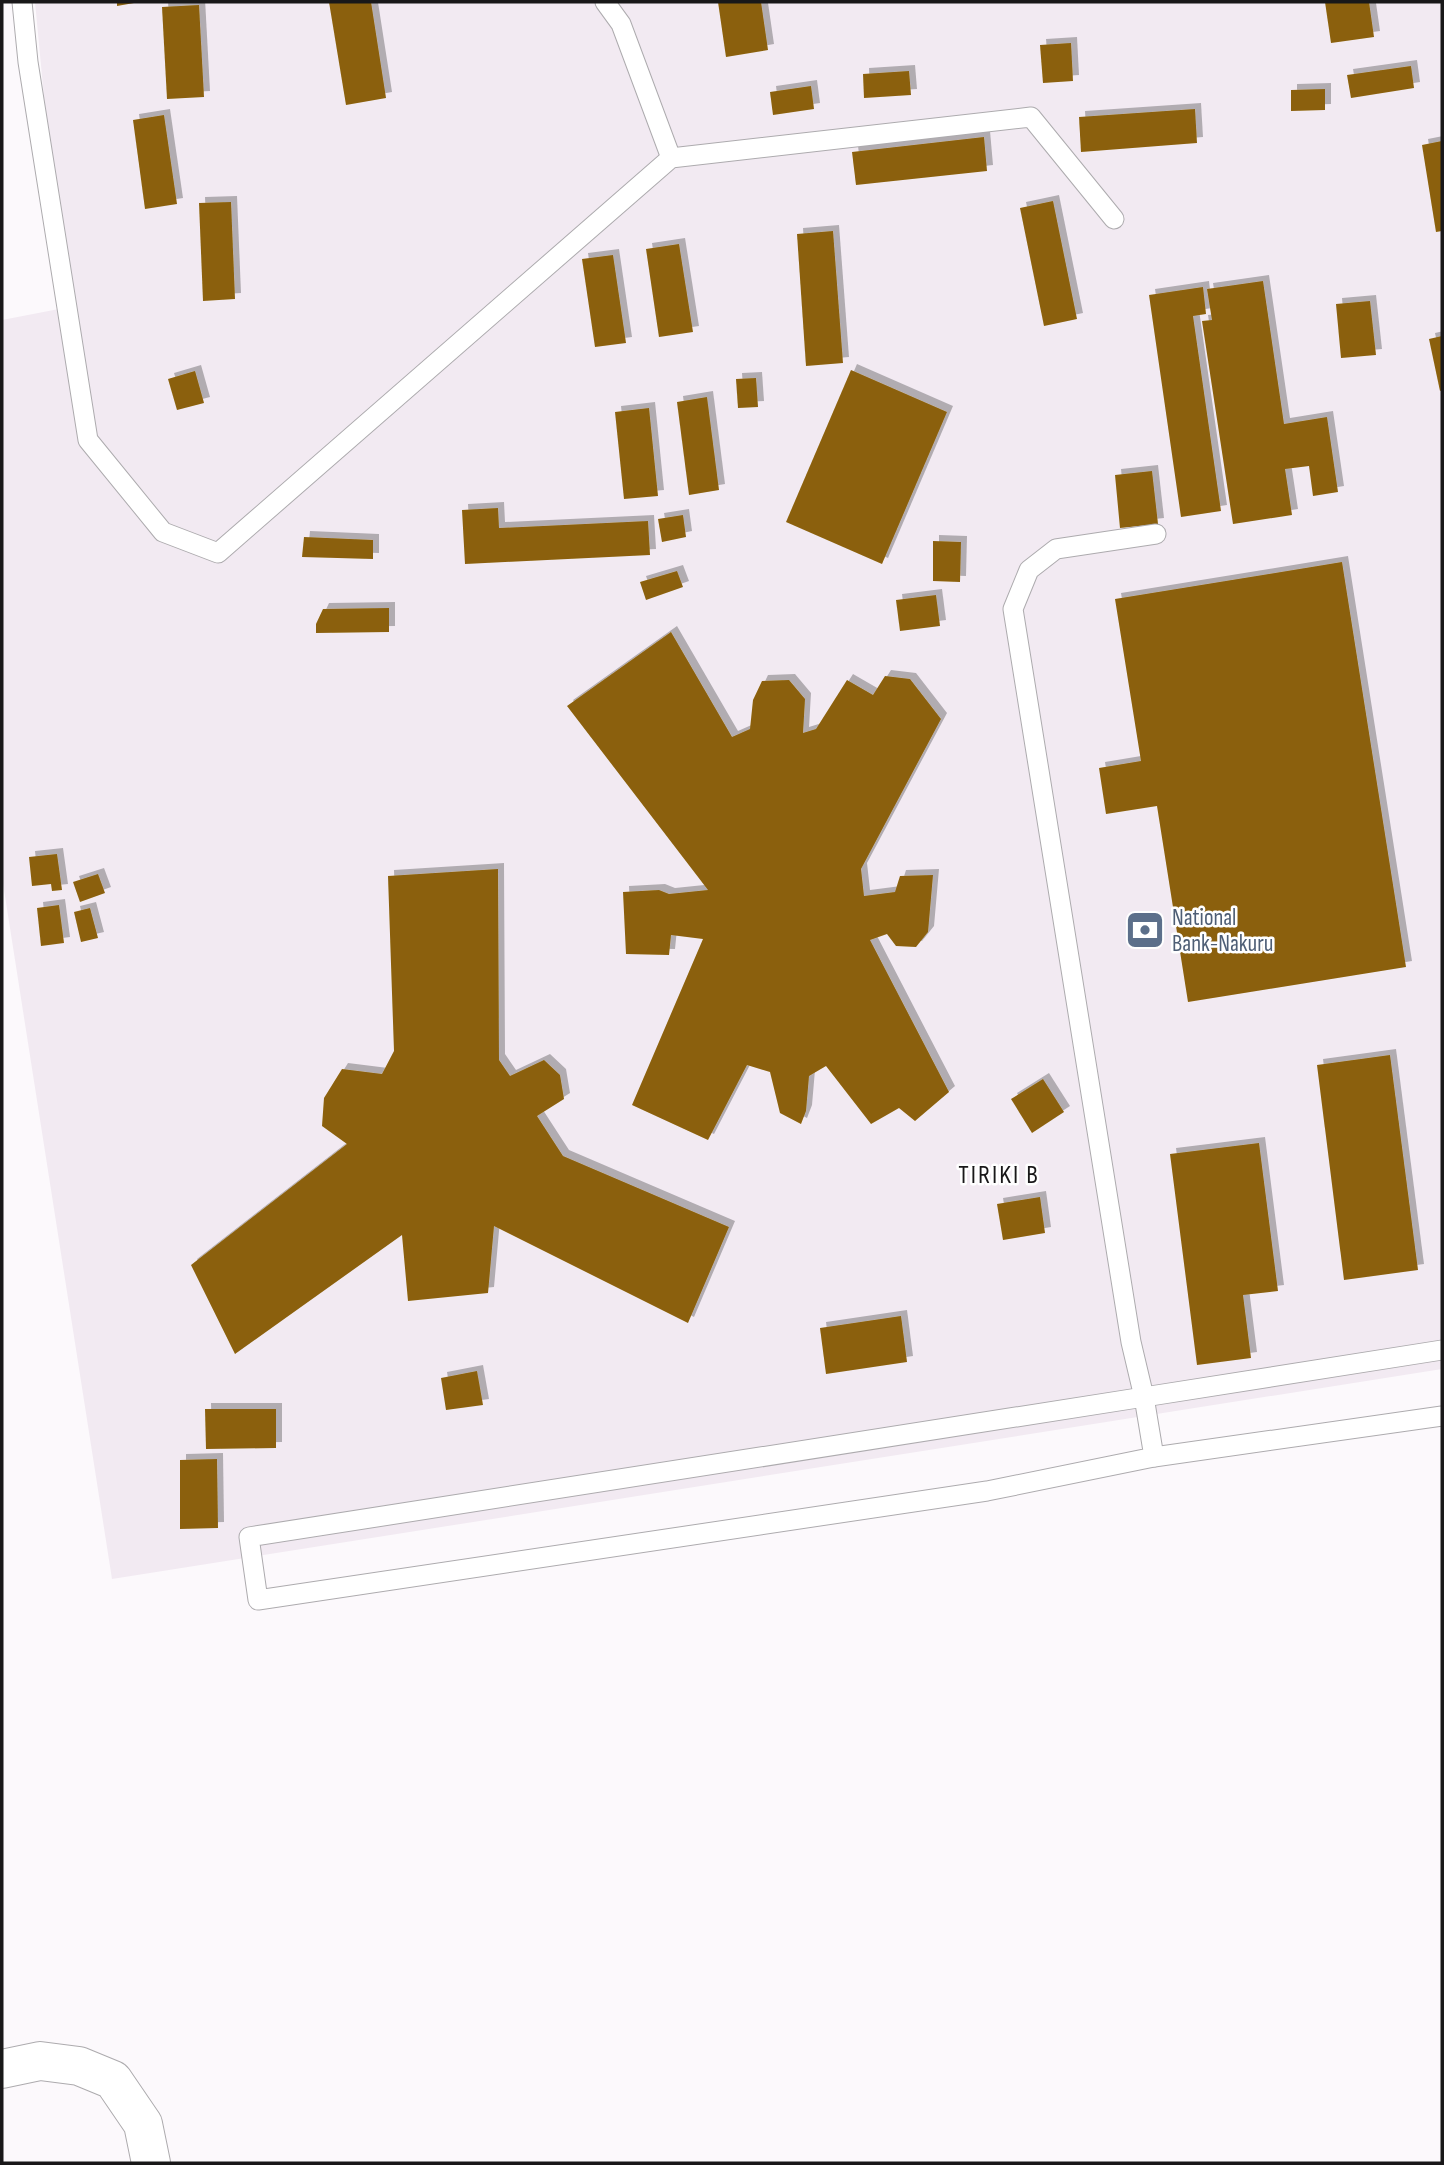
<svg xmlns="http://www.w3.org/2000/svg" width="1444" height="2165" font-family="'Sofia Sans Condensed',sans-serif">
  <defs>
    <filter id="shadow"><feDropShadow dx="6" dy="-6" stdDeviation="0" flood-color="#0004"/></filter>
  </defs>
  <rect width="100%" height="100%" fill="#fcf9fc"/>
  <polygon fill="#f2eaf2" points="35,2 1442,2 1442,1369 112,1579 2,877 2,320 64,308"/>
  <g fill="#8b6109" filter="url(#shadow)">
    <polygon points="117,2 134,2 134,3 117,6"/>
    <polygon points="329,2 371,2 386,98 346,105"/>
    <polygon points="718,2 761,2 768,50 726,57"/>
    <polygon points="1325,2 1369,2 1374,37 1331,43"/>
    <polygon points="199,5 204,97 167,99 162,7"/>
    <polygon points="1071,43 1073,81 1043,83 1040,45"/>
    <polygon points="1411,66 1414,88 1351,98 1347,75"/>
    <polygon points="909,71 911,95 864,98 863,74"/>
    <polygon points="811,86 814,109 773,115 770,92"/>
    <polygon points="1325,89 1325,110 1291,111 1291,90"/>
    <polygon points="1195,109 1197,143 1081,152 1079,117"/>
    <polygon points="164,115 177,204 145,209 133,120"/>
    <polygon points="984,137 987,171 856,185 852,152"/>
    <polygon points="1442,141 1442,231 1436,232 1422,145"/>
    <polygon points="1053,201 1077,319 1044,326 1020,208"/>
    <polygon points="231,202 235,299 203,301 199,203"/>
    <polygon points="833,231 843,363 806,366 797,234"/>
    <polygon points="679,244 693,332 659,337 646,249"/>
    <polygon points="613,255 626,343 595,347 582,259"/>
    <polygon points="1263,281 1284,424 1327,417 1338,492 1313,496 1309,466 1285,469 1292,515 1233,524 1202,321 1212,320 1207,289"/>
    <polygon points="1203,287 1206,314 1193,316 1221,511 1181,517 1149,295"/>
    <polygon points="1370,301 1376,355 1341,358 1336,304"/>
    <polygon points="1442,336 1442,390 1440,391 1429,339"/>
    <polygon points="851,370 947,412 882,564 786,522"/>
    <polygon points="195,371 204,403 177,410 168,379"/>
    <polygon points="756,378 758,407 738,408 736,379"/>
    <polygon points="707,397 719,490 689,495 677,402"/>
    <polygon points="649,408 658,496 624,499 615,412"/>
    <polygon points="1152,471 1158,524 1120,528 1115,475"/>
    <polygon points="498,508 499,528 648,521 650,555 465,564 462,510"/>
    <polygon points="683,515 686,537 662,542 658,519"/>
    <polygon points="304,537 373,540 373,559 302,557"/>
    <polygon points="933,541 961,542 960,582 933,581"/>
    <polygon points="1342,562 1406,967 1188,1002 1157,806 1106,814 1099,768 1141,761 1115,599"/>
    <polygon points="677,571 683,587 646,600 640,582"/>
    <polygon points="936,595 940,626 900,631 896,600"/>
    <polygon points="389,608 389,632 316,633 316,624 323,609"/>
    <polygon points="671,632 732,737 750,729 753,700 762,681 789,680 805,699 803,733 816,729 847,680 873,695 885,676 910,679 941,719 861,869 864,896 895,892 900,876 933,875 928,932 916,947 896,946 887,934 870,940 949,1092 915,1121 899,1108 871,1124 826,1066 809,1076 806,1111 801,1124 780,1113 770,1072 747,1065 708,1140 632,1105 703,939 671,935 669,955 626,954 623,892 659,890 669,894 708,890 567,706"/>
    <polygon points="57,854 62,890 52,891 51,884 32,886 29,857"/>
    <polygon points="498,869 499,1060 510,1076 544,1060 560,1075 564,1099 537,1116 563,1156 729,1227 688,1323 494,1226 488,1293 408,1301 402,1235 235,1354 191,1265 347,1144 322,1126 324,1098 342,1069 382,1074 394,1051 388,876"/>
    <polygon points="98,874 105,893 80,902 73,882"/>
    <polygon points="59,905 64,943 41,946 37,908"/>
    <polygon points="90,908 98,938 81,942 74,912"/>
    <polygon points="1390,1055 1418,1270 1344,1280 1317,1065"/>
    <polygon points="1043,1079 1064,1112 1032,1133 1011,1099"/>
    <polygon points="1259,1143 1278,1291 1243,1295 1251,1358 1197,1365 1170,1154"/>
    <polygon points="1040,1197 1045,1233 1003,1240 997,1204"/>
    <polygon points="901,1316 907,1362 826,1374 820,1328"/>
    <polygon points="477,1371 483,1405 446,1410 441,1378"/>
    <polygon points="205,1409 276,1409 276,1448 206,1449"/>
    <polygon points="217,1459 218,1528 180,1529 180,1460"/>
  </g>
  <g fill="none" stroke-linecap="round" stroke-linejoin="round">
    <g stroke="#adabae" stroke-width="21">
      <g id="service">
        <polyline points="22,2 28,62 88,440 163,532 218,553 671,158 1031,117 1114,219"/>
        <polyline points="605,2 621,24 671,158"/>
        <polyline points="1156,534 1056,549 1029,570 1013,609 1131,1342 1144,1397 1442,1350"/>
        <polygon points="1144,1397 1154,1457 987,1491 258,1600 249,1537"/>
        <polyline points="1154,1457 1442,1416"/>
      </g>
    </g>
    <g stroke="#adabae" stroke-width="40">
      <polyline id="minor" points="2,2069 40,2061 79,2066 113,2080 143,2124 151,2163"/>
    </g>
    <use href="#service" stroke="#fff" stroke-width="19"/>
    <use href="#minor" stroke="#fff" stroke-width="38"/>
  </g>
  <defs>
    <g id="bank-square" transform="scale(2.0125)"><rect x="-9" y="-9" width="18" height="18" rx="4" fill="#5c6f8a" stroke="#fff"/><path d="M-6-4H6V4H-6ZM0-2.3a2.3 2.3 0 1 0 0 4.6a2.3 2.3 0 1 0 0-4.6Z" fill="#fff"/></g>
  </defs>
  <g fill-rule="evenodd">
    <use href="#bank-square" x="1145" y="930"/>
  </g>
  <g text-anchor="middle" stroke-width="5" stroke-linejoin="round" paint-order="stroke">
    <g font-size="23" fill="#4e5e75" stroke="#fff" text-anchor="start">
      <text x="1172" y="925">National<tspan x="1172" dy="26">Bank-Nakuru</tspan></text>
    </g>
    <g font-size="26" letter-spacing="2" fill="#191819" stroke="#fff">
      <text x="999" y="1183">TIRIKI B</text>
    </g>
  </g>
  <rect width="1444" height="2165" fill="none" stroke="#191819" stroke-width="7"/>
</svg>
